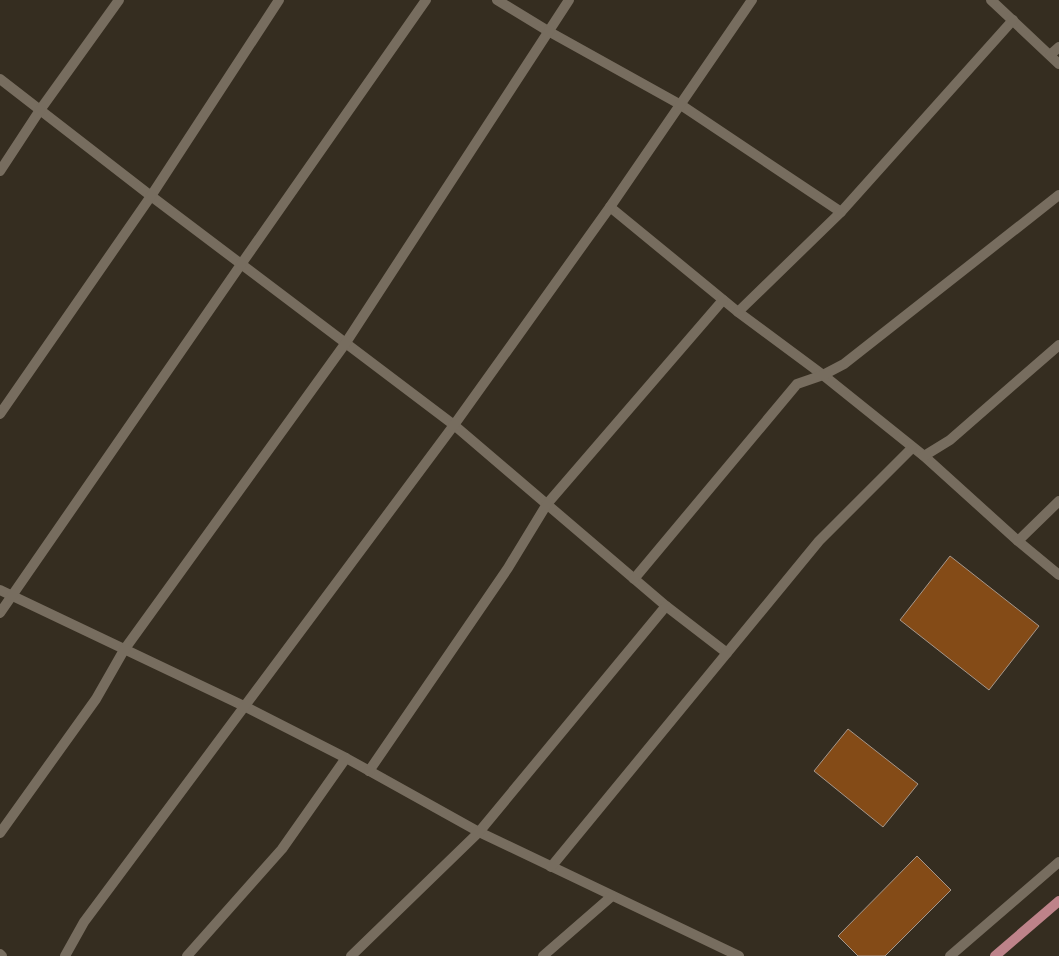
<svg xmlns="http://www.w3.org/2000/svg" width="1059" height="956" font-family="'Roboto Serif',serif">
  <rect width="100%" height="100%" fill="#352d20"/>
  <g fill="#844b17" stroke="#a6978b">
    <polygon points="950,556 1039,626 989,690 900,620"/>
    <polygon points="848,729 918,784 883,827 814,771"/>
    <polygon points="917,856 951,890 885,956 858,956 838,936"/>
  </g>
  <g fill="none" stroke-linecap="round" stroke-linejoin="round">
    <g stroke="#776d5f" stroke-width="10">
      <polyline points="497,0 548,31 681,105 841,212"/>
      <polyline points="991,0 1059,64"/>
      <polyline points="1050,55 1059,47"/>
      <polyline points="0,79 151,196 454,425 666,606 727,653"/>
      <polyline points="0,171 40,110 119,0"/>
      <polyline points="610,207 738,312 823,375 924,456 1018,541 1059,575"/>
      <polyline points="738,312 841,212 1013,20"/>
      <polyline points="0,414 151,196 279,0"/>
      <polyline points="924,456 950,440 1059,345"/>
      <polyline points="1018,541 1059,501"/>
      <polyline points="634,579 797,384 823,375 844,364 1059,195"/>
      <polyline points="0,590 246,707 346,758 479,832 739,956"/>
      <polyline points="0,613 242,263 426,0"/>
      <polyline points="369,771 508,568 547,504 723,300"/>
      <polyline points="0,833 96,699 124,650 345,344 569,0"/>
      <polyline points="551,867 819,541 912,448"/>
      <polyline points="0,954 2,956"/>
      <polyline points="65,956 84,922 454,425 610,207 752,0"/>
      <polyline points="187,956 282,849 346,758"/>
      <polyline points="351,956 479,832 666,606"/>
      <polyline points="543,956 612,896"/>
      <polyline points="950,956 1059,862"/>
    </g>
    <polyline stroke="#be838a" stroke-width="10" points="995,956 1059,901"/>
  </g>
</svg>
